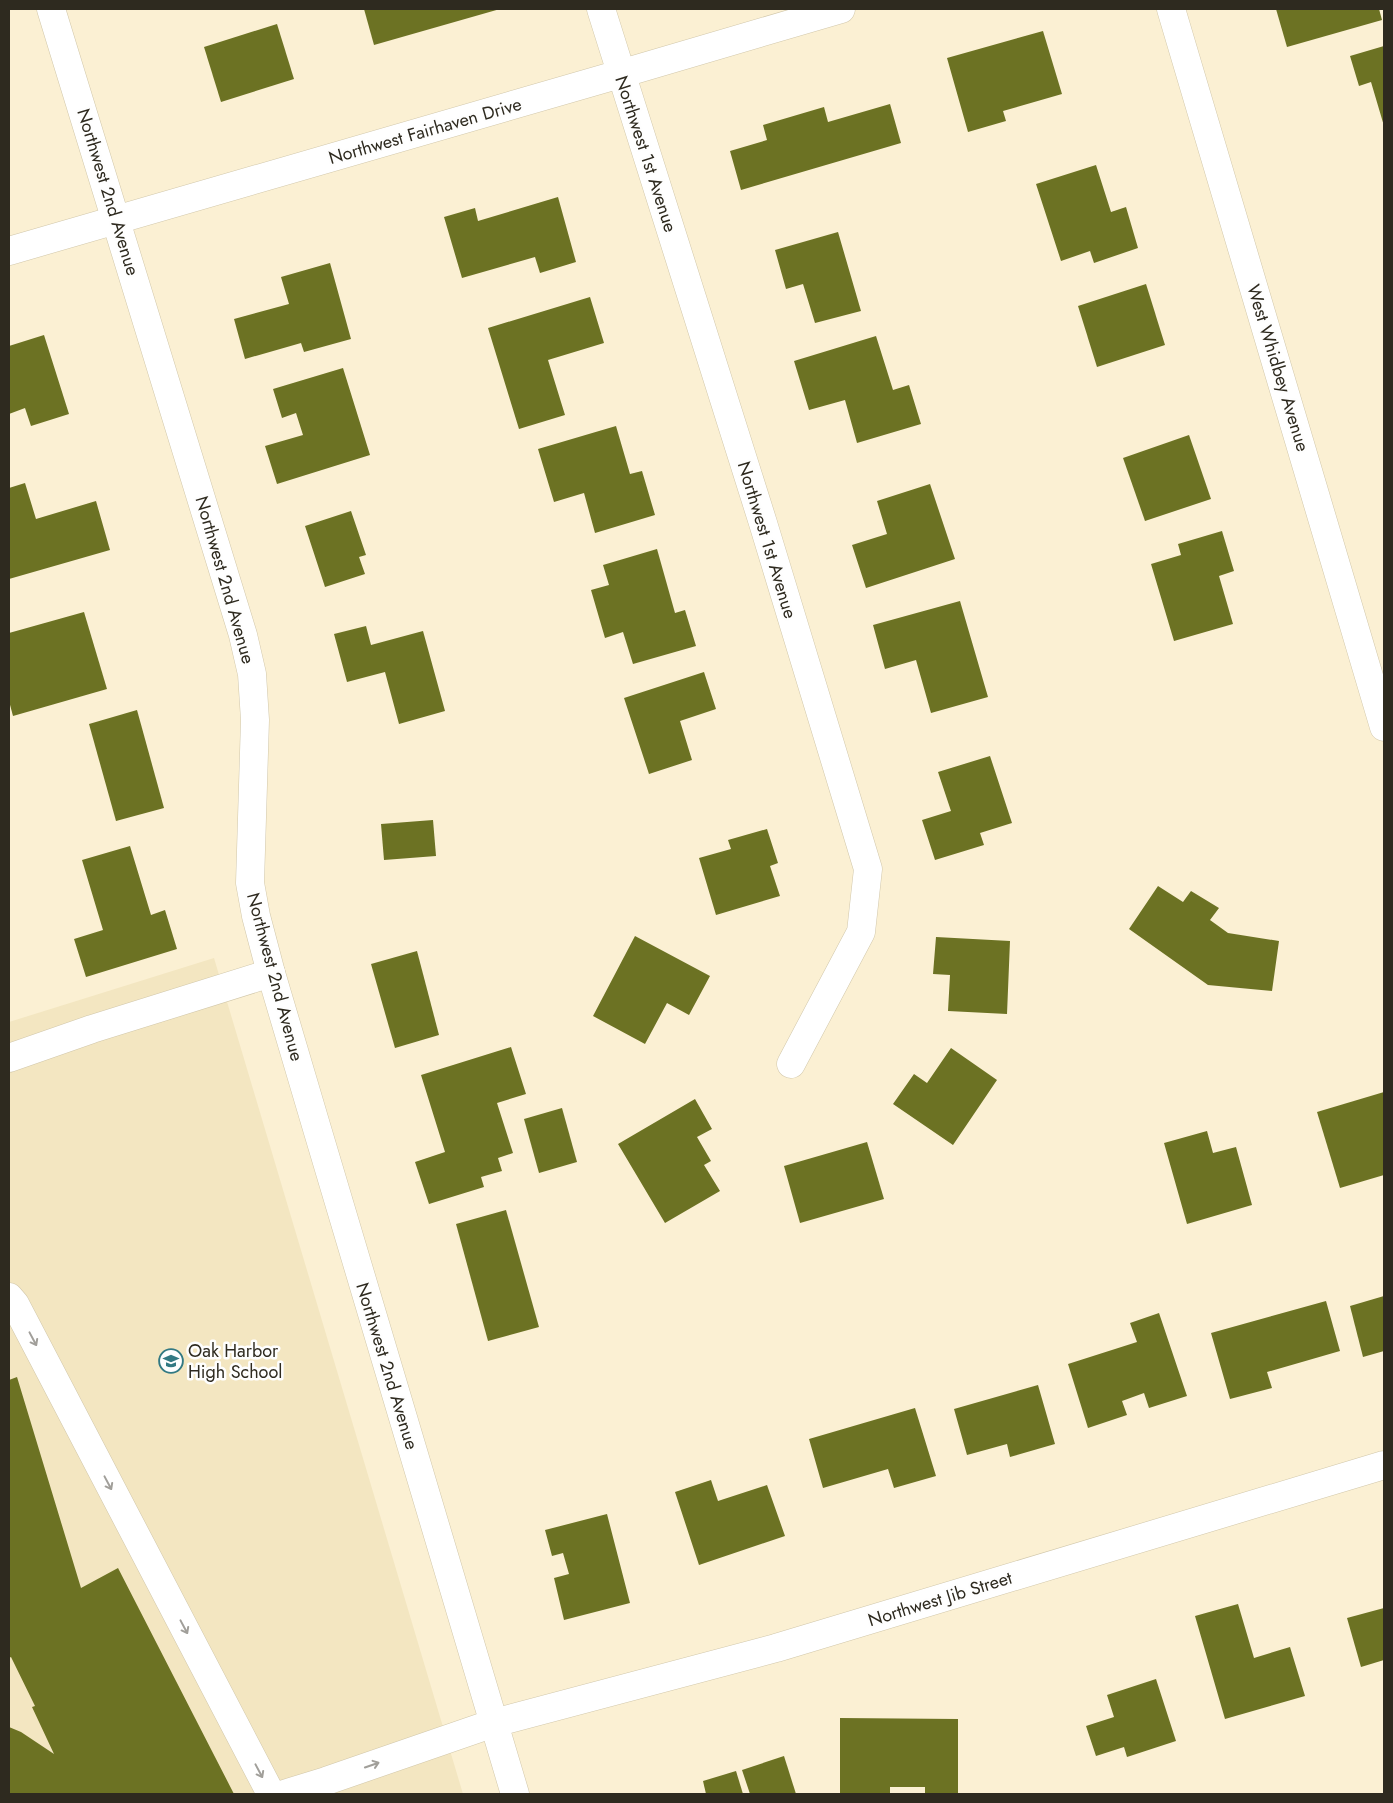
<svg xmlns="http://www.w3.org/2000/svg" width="1393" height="1803" font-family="Jost,sans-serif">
  <rect width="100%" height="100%" fill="#fbf0d3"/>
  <polygon fill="#f3e6c1" points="214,958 463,1794 9,1794 9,1022"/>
  <g fill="#6c7223">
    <polygon points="364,9 500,9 374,45"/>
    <polygon points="1276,9 1379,9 1382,20 1287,47"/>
    <polygon points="277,24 294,79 221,102 204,47"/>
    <polygon points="1043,31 1062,94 1003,111 1006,121 968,132 947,58"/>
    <polygon points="1384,46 1384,126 1371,82 1359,86 1350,56"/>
    <polygon points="890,104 901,143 741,190 730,151 767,140 763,125 824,107 828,122"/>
    <polygon points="1096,165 1111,212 1126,207 1138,248 1094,263 1090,251 1061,261 1036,184"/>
    <polygon points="558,197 576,262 540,273 535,257 462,278 444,217 475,208 478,221"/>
    <polygon points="838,232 861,311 815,323 803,284 786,289 775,250"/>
    <polygon points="330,263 351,339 304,352 301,343 245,359 234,319 289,304 281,277"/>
    <polygon points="1146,284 1165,345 1097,367 1078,306"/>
    <polygon points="590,297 604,343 548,360 565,415 519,429 488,328"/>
    <polygon points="44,335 69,414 31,426 25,408 9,414 9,361 10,360 9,346"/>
    <polygon points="876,336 893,390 909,385 921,424 857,443 845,400 809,410 794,361"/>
    <polygon points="343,368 370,455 277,484 265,446 303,435 296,413 282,418 273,389"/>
    <polygon points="616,426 630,474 642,471 655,515 595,533 584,493 554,502 538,449"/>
    <polygon points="1189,435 1211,499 1145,521 1123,458"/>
    <polygon points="25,483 36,519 96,501 110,550 9,579 9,488"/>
    <polygon points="930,484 955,559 866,588 852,545 887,534 877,501"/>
    <polygon points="351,511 366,555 359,557 365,574 325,587 305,526"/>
    <polygon points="1222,531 1234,571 1219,576 1233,624 1174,641 1151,564 1181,555 1178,544"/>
    <polygon points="657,549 675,613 685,610 696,646 633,664 623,632 605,638 591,590 609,585 603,565"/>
    <polygon points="960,601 988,697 931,713 916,660 885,669 873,625"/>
    <polygon points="84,612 107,689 13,716 9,701 9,633"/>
    <polygon points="366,626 371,645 423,631 445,711 399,724 385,672 347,682 334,634"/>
    <polygon points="704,672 716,709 680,721 692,760 649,774 624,698"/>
    <polygon points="137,710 164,808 116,821 89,724"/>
    <polygon points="990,756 1012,823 980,833 984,845 935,860 922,820 951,811 938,772"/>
    <polygon points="433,820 436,856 384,860 381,824"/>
    <polygon points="767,829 778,863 770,866 780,896 716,915 699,858 731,849 728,840"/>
    <polygon points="130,846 151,915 165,910 177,949 86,977 74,939 103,930 82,860"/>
    <polygon points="1158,886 1183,902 1191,891 1219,908 1210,920 1228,933 1279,941 1272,991 1208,985 1129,929"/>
    <polygon points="635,936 710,976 689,1015 667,1003 645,1044 593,1016"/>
    <polygon points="936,937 1010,941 1007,1014 948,1011 950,975 933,974"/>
    <polygon points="417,951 439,1035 395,1048 371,964"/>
    <polygon points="511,1047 526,1094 497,1103 513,1153 498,1158 502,1171 481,1177 484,1187 429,1204 415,1162 445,1152 421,1075"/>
    <polygon points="951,1048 997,1080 953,1145 893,1104 914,1074 927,1083"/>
    <polygon points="1384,1092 1384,1175 1340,1188 1317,1112"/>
    <polygon points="695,1099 712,1129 697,1137 711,1161 704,1165 720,1191 665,1223 618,1144"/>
    <polygon points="562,1108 577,1162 539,1173 524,1119"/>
    <polygon points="1207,1131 1213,1153 1236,1147 1252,1205 1187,1224 1164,1143"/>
    <polygon points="867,1142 884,1199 800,1223 784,1166"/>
    <polygon points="506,1210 539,1327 488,1341 456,1224"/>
    <polygon points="1384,1296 1384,1351 1363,1357 1350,1306"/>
    <polygon points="1326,1301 1340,1351 1267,1372 1272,1388 1230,1399 1211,1333"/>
    <polygon points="1159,1313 1187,1396 1149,1408 1144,1393 1122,1401 1127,1415 1088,1428 1068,1364 1137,1342 1130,1323"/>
    <polygon points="17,1377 81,1588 118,1568 234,1794 9,1794 9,1727 21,1732 54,1754 32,1707 35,1706 11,1657 9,1658 9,1380"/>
    <polygon points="1038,1385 1055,1444 1010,1457 1007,1444 967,1455 954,1409"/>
    <polygon points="915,1408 936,1476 894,1488 888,1469 823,1488 809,1439"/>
    <polygon points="711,1480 718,1501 767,1485 785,1536 699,1565 675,1492"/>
    <polygon points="607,1514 630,1603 564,1620 554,1578 569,1574 563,1553 552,1556 545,1530"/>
    <polygon points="1238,1604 1254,1658 1290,1647 1305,1696 1225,1719 1195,1616"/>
    <polygon points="1384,1608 1384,1660 1361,1667 1347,1618"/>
    <polygon points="1156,1679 1176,1741 1127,1757 1124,1747 1096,1756 1086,1726 1114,1717 1107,1695"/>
    <polygon points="840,1718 958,1719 958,1794 925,1794 925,1787 890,1787 890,1794 840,1794"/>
    <polygon points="784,1756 796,1794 750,1794 742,1770"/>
    <polygon points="736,1771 743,1794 706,1794 703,1781"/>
  </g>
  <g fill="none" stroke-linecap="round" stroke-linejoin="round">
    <g stroke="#d1c7aa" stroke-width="29">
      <g id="minor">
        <polyline points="51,9 243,635 252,674 255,720 250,883 256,916 271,973 318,1132 515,1794"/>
        <polyline points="601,9 763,523 868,869 861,932 791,1064"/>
        <polyline points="1171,9 1384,727"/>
        <polyline points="9,251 620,74 841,9"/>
        <polyline points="9,1058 92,1029 271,973"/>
        <polyline points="9,1297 15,1304 271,1794"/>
        <polyline points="284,1794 326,1781 494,1723 776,1648 1384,1465"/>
      </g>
    </g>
    <use href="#minor" stroke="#fff" stroke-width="28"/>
  </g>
  <defs><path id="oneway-shaft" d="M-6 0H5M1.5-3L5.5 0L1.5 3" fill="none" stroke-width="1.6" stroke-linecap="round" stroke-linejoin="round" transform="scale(1.25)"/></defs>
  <g stroke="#a19f9a">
    <use href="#oneway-shaft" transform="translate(33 1339) rotate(62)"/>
    <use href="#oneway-shaft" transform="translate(108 1483) rotate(62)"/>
    <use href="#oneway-shaft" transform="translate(184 1627) rotate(62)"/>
    <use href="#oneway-shaft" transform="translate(372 1765) rotate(-19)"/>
    <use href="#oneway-shaft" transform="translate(259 1771) rotate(62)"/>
  </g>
  <defs>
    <g id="school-ring" transform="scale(1.25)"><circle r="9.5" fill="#fefefe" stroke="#327983" stroke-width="1.5"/><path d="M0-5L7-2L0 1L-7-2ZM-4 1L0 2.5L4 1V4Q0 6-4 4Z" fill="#327983"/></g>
  </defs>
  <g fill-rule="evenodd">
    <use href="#school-ring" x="171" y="1361"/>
  </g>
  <g text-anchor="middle" stroke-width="5" stroke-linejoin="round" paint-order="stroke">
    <g font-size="18" fill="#2e2a1f" stroke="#fefefe">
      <text transform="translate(425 131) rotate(-16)" y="6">Northwest Fairhaven Drive</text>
      <text transform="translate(646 154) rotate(72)" y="6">Northwest 1st Avenue</text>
      <text transform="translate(108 192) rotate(73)" y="6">Northwest 2nd Avenue</text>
      <text transform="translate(1278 368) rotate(73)" y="6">West Whidbey Avenue</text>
      <text transform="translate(767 540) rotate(73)" y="6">Northwest 1st Avenue</text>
      <text transform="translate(225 580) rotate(74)" y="6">Northwest 2nd Avenue</text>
      <text transform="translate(275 977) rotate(75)" y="6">Northwest 2nd Avenue</text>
      <text transform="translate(387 1366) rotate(73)" y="6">Northwest 2nd Avenue</text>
      <text transform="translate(940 1599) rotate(-17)" y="6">Northwest Jib Street</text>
    </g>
    <g font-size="18" fill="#2e2a1f" stroke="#fefefe" text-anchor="start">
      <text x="188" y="1357">Oak Harbor<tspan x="188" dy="21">High School</tspan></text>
    </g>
  </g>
  <rect width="1393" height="1803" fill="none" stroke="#2e2a1f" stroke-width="20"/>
</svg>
